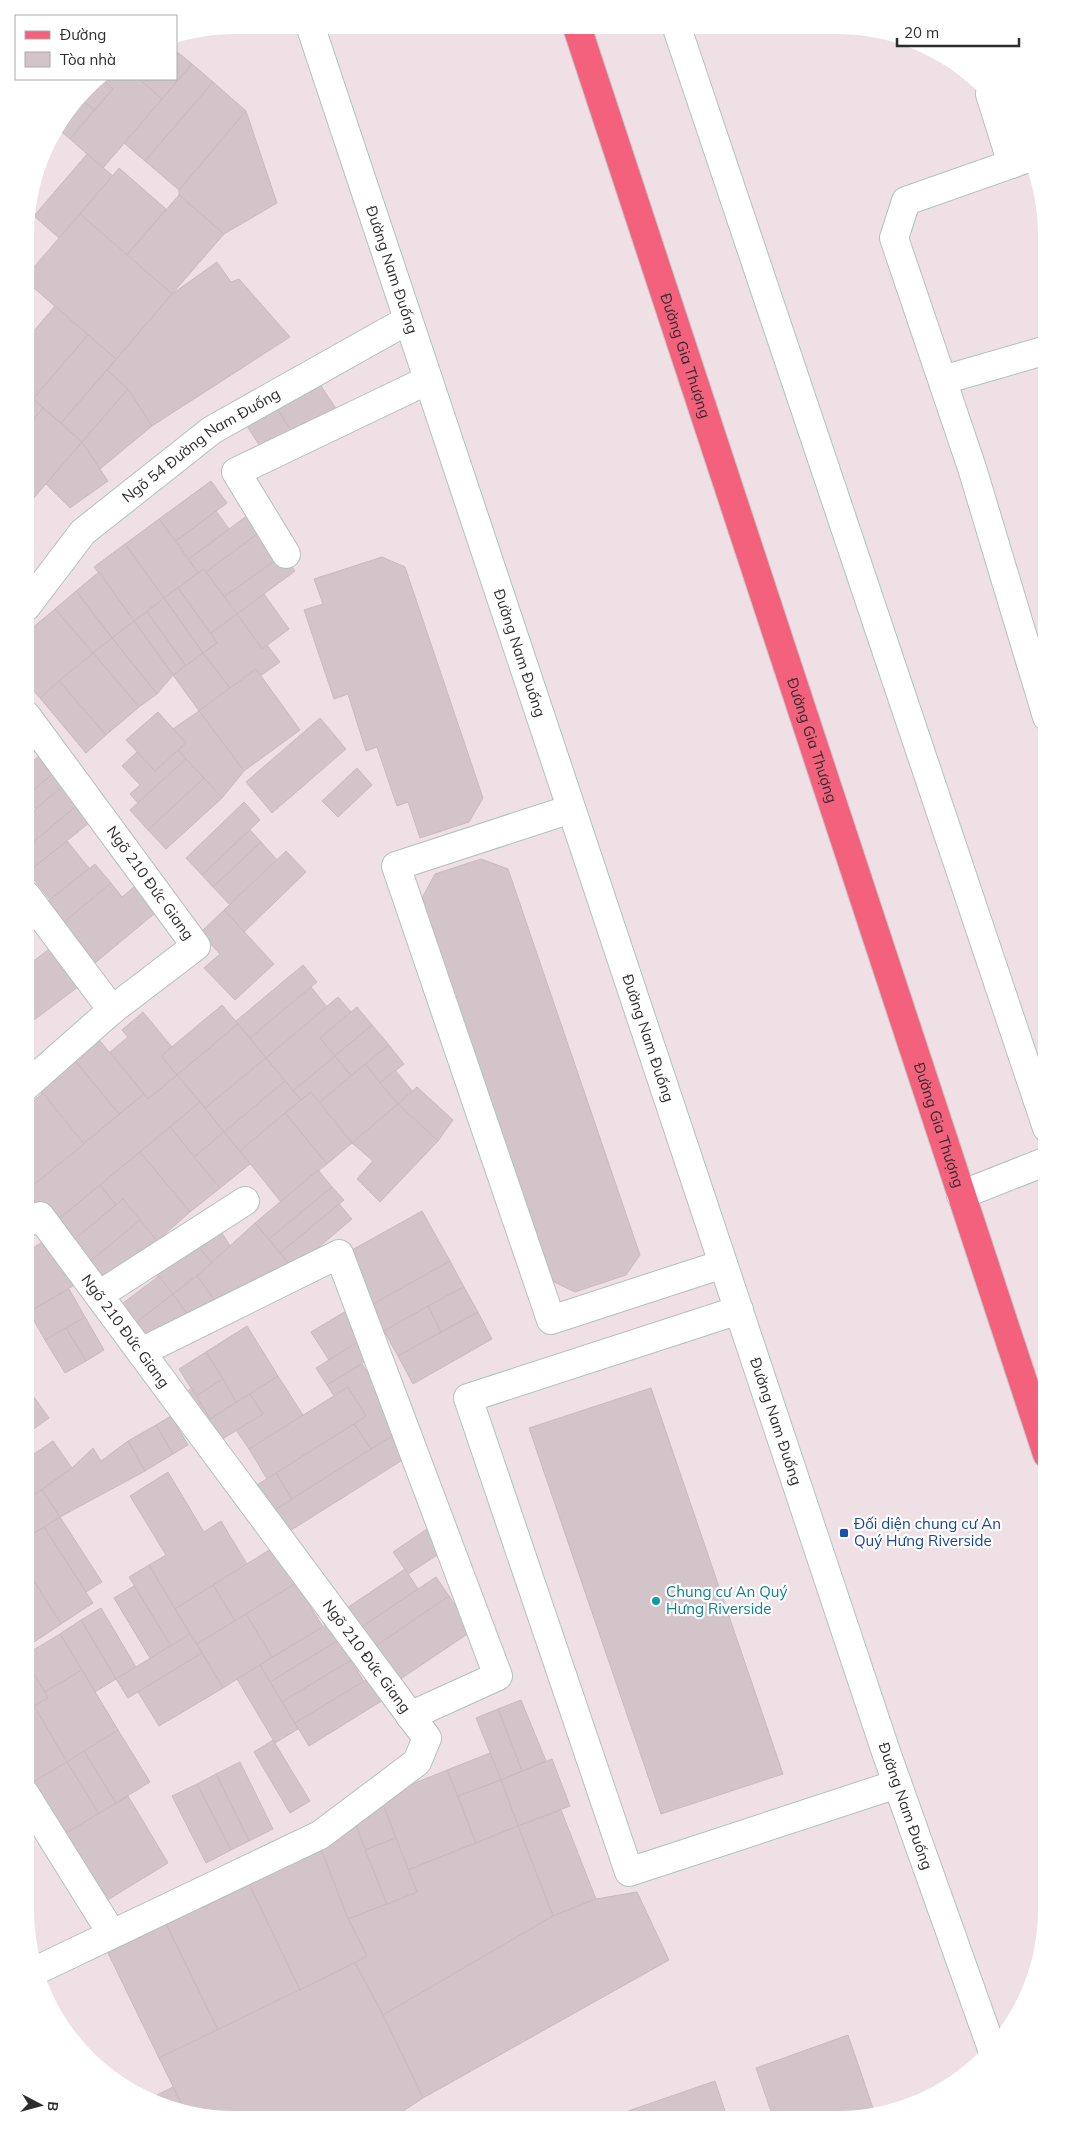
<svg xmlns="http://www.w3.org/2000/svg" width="1072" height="2145" font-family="Mulish,sans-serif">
  <rect width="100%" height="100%" fill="#efe0e6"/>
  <g fill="#d2c4c9" stroke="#cbb9bf">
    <polygon points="176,51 192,64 162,99 139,79 176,79"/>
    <polygon points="192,64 213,82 145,161 124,143"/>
    <polygon points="95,79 101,79 113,89 94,110 80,98"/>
    <polygon points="102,79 139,79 162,99 103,168 70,139 113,89"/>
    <polygon points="213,82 246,111 179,190 145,161"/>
    <polygon points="80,98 94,110 70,139 57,128"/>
    <polygon points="246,111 277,203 224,234 179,195 179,190"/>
    <polygon points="87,154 113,176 59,238 34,216"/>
    <polygon points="119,168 166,209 127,255 80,214"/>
    <polygon points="179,195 224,234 172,294 127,255"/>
    <polygon points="80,214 172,294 116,359 27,282 27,275"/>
    <polygon points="217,262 231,282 239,279 290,337 152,426 128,389 107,370 172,294"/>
    <polygon points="55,306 88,335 33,399 27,393 27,339"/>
    <polygon points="88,335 116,359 61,423 33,399"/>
    <polygon points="107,370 128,389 82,442 61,423"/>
    <polygon points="317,380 339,413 297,441 276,407"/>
    <polygon points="128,389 152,426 100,469 82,442"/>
    <polygon points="27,393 43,408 27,428"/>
    <polygon points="276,407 295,437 266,456 247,426"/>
    <polygon points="43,408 82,442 26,507 27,428"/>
    <polygon points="82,442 108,481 70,508 46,484"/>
    <polygon points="211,481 227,503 176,541 159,519"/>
    <polygon points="216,511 229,529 189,559 176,541"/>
    <polygon points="252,512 264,529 206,572 204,569 198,573 189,559"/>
    <polygon points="159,519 198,573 164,598 125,544"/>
    <polygon points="264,529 283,555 224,597 206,572"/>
    <polygon points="125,544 164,598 134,621 94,567"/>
    <polygon points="283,555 295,571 237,614 224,597"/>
    <polygon points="382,557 405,567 483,798 469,822 420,838 408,802 397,806 377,747 366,751 348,694 334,699 304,610 323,604 314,579"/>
    <polygon points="204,569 237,614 211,633 178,588"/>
    <polygon points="99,572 134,621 112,638 76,591"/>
    <polygon points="178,588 217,643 203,653 164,598"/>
    <polygon points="76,591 112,638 93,653 55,609"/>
    <polygon points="264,594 289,629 262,649 237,614"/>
    <polygon points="164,598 203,653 186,666 147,612"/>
    <polygon points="55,609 93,653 40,698 26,682 26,633"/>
    <polygon points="147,612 186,666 173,675 134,621"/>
    <polygon points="237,614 262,649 267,645 280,662 260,676 256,669 230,688 203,653 217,643 211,633"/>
    <polygon points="134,621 173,675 157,694 112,638"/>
    <polygon points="112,638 157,694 139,707 93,653"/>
    <polygon points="93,653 139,707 106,735 59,681"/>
    <polygon points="203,653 230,688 199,711 173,675"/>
    <polygon points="256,669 300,730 244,771 199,711"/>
    <polygon points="59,681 106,735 86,753 40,698"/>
    <polygon points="199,711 244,771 222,798 178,750 186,743 173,729"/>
    <polygon points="158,712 186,743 155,771 126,740"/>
    <polygon points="320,718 346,749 272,813 246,782"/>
    <polygon points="46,750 60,768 26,796 26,767"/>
    <polygon points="178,750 186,759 138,803 130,794 140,785 122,766 137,752 155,771"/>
    <polygon points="186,759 204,778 148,830 130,810"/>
    <polygon points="60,768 70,780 36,809 26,796"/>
    <polygon points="357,768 372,785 338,817 322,801"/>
    <polygon points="204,778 222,798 166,849 148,830"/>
    <polygon points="70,780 85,799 26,848 26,817"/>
    <polygon points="85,799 99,815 28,872 26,870 26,848"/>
    <polygon points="244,802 260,820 202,875 186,858"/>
    <polygon points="250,830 261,842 213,887 202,875"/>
    <polygon points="67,841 89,868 50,900 28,872"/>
    <polygon points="261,842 277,860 230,905 213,887"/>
    <polygon points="286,851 306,872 244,932 224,910"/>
    <polygon points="481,859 508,869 640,1255 626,1275 575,1292 550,1280 421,900 435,874"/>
    <polygon points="95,864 111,883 63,923 46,903"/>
    <polygon points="111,883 122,897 139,883 160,909 95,963 63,923"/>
    <polygon points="224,910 274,964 235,1000 204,968 220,954 200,933"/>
    <polygon points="53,946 82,984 34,1020 26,1009 26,967"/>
    <polygon points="303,965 317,982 250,1038 236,1021"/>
    <polygon points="311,987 327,1007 266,1058 250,1038"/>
    <polygon points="338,997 351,1012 320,1038 335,1056 293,1091 266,1058"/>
    <polygon points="222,1005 238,1024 177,1075 161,1056"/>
    <polygon points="357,1007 372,1025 335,1056 320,1038"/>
    <polygon points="26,1009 34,1020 26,1026"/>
    <polygon points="143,1012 172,1047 161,1056 177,1075 148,1099 110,1052 128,1037 122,1030"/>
    <polygon points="238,1024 266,1058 205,1108 177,1075"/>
    <polygon points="372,1025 389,1045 351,1076 335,1056"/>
    <polygon points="96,1036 144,1094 119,1114 71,1056"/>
    <polygon points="389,1045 404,1064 380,1083 365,1064"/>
    <polygon points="71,1056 119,1114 84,1144 35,1086"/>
    <polygon points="335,1056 351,1076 319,1103 311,1092 301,1100 293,1091"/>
    <polygon points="266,1058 285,1081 224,1132 205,1108"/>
    <polygon points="365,1064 398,1104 352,1143 319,1103"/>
    <polygon points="395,1070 413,1092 398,1104 380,1083"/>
    <polygon points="177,1075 200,1102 53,1224 26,1191 144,1094 148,1099"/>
    <polygon points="285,1081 301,1100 240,1151 224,1132"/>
    <polygon points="417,1087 453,1120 438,1141 398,1104"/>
    <polygon points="311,1092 352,1143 327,1164 285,1113"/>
    <polygon points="43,1093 84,1144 26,1191 26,1135 33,1129 26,1121 26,1107"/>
    <polygon points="200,1102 224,1132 194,1157 170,1127"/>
    <polygon points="398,1104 438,1141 380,1202 357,1179 373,1161 352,1143"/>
    <polygon points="285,1113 327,1164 281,1202 240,1151"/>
    <polygon points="170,1127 220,1188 190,1212 140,1152"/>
    <polygon points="224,1132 250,1164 220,1188 194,1157"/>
    <polygon points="140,1152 190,1212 157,1241 123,1199 116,1205 100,1185"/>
    <polygon points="318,1170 332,1187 269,1239 255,1223"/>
    <polygon points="100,1185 116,1205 69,1244 53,1224"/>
    <polygon points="332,1187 344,1200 280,1253 269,1239"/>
    <polygon points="123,1199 140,1220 86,1265 69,1244"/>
    <polygon points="339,1204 352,1219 293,1269 280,1253"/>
    <polygon points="422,1211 450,1261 370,1306 343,1255"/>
    <polygon points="140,1220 157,1241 103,1285 86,1265"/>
    <polygon points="216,1223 230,1246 212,1263 192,1239"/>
    <polygon points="255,1223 293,1269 218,1305 197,1276"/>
    <polygon points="192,1239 212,1263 173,1294 149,1266"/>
    <polygon points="46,1240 73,1286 29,1312 26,1306 26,1252"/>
    <polygon points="450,1261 464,1287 384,1331 370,1306"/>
    <polygon points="159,1276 173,1294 128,1329 114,1310"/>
    <polygon points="197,1276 218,1305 187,1314 173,1294"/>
    <polygon points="464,1287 478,1312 441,1332 428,1306"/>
    <polygon points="69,1289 85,1317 45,1340 29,1312"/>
    <polygon points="173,1294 187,1314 143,1348 128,1329"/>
    <polygon points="428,1306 441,1332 398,1356 384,1331"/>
    <polygon points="346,1311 363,1339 329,1360 311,1332"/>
    <polygon points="478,1312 492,1339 413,1384 398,1356"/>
    <polygon points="85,1317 104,1350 86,1361 66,1328"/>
    <polygon points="247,1326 278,1376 236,1402 206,1352"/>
    <polygon points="66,1328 86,1361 65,1373 45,1340"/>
    <polygon points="363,1339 374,1356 327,1385 316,1368"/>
    <polygon points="206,1352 223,1379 196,1396 179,1369"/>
    <polygon points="362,1364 403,1429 371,1449 354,1424 366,1416 348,1387 334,1396 327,1385"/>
    <polygon points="278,1376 303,1415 249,1449 236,1430 263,1414 250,1394"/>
    <polygon points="223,1379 236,1402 210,1419 196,1396"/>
    <polygon points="348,1387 366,1416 267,1479 249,1449"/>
    <polygon points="192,1388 210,1419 199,1426 181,1396"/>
    <polygon points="651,1388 783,1774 661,1814 529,1428"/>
    <polygon points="31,1393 49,1418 25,1435 26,1397"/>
    <polygon points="250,1394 263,1414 211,1446 199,1426"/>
    <polygon points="171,1416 188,1445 173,1454 156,1425"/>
    <polygon points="354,1424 371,1449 292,1499 276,1473"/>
    <polygon points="156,1425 173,1454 145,1471 128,1441"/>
    <polygon points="398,1432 412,1454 285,1534 271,1512"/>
    <polygon points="53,1441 72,1468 25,1501 25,1460"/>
    <polygon points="128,1441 145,1471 60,1517 42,1490 72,1468 93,1448 101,1461"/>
    <polygon points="168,1472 204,1532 221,1521 247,1564 175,1609 149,1565 166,1555 130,1496"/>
    <polygon points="276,1473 292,1499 265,1516 249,1490"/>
    <polygon points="42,1490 60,1517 25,1539 25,1501"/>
    <polygon points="60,1517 102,1582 86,1592 44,1527"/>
    <polygon points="433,1525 448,1548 408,1574 393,1552"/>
    <polygon points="44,1527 93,1603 61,1624 25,1567 25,1539"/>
    <polygon points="274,1547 296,1583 235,1621 213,1585"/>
    <polygon points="149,1565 190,1634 171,1646 129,1577"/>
    <polygon points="25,1567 61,1624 25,1648"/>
    <polygon points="405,1569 418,1589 357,1630 344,1610"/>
    <polygon points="436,1577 449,1596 370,1650 357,1630"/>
    <polygon points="296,1583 323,1627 272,1657 246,1614"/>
    <polygon points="213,1585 235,1621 197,1644 175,1609"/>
    <polygon points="134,1586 171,1646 150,1658 114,1598"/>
    <polygon points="449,1596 472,1631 393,1684 370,1650"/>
    <polygon points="101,1608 136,1667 116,1679 81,1620"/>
    <polygon points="246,1614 272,1657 223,1688 197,1644"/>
    <polygon points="81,1620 116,1679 95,1692 60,1634"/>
    <polygon points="329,1623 339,1640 270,1682 260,1665"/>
    <polygon points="60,1634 82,1670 45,1692 25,1659 25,1655"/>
    <polygon points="190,1634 202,1653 128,1698 116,1679"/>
    <polygon points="339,1640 351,1660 282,1702 270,1682"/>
    <polygon points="202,1653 223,1688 159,1726 138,1692"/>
    <polygon points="25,1659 48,1698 25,1711"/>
    <polygon points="351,1660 364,1682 295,1723 282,1702"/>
    <polygon points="260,1665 298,1729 275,1743 237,1679"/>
    <polygon points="82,1670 118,1730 67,1762 34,1706 48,1698 45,1692"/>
    <polygon points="374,1675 388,1697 309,1746 295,1723"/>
    <polygon points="521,1700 546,1761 522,1771 498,1709"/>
    <polygon points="34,1706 67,1762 30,1784 25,1776 25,1711"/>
    <polygon points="498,1709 522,1771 501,1780 476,1718"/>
    <polygon points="118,1730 150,1782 116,1803 84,1751"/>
    <polygon points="273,1740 310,1801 290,1813 254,1752"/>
    <polygon points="84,1751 116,1803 99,1814 67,1762"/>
    <polygon points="490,1753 501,1780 458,1796 447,1770"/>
    <polygon points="552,1759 570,1806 518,1826 501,1780"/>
    <polygon points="67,1762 99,1814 61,1836 30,1784"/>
    <polygon points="240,1762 273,1829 249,1841 216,1774"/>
    <polygon points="447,1770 476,1843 408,1870 380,1797"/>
    <polygon points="216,1774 249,1841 231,1850 197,1784"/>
    <polygon points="501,1780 518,1826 476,1843 458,1796"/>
    <polygon points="197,1784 231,1850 206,1863 172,1796"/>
    <polygon points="128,1796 168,1863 96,1907 61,1836"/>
    <polygon points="383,1804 396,1838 365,1850 352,1816"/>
    <polygon points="561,1810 596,1899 553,1916 518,1826"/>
    <polygon points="356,1826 387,1904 348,1919 318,1841"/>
    <polygon points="518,1826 553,1916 383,2015 355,1963 367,1956 348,1919 417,1892 408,1870"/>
    <polygon points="396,1838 417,1892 387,1904 365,1850"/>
    <polygon points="318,1841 348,1919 367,1956 300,1990 249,1884"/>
    <polygon points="249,1884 300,1990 218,2030 166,1924"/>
    <polygon points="637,1892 669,1960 423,2098 383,2015 553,1916 596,1899"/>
    <polygon points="166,1924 218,2030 159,2058 108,1953"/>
    <polygon points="355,1963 383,2015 423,2098 391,2119 207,2118 186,2113 159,2058"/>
    <polygon points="848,2035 875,2114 837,2120 774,2120 756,2068"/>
    <polygon points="715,2081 728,2120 605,2119"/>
    <polygon points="173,2087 186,2113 154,2104 147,2100"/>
  </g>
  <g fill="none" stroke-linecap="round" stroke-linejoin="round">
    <g stroke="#b3c1bf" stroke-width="30">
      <g id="minor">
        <path id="s1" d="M310,25l576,1727 106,297"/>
        <polyline points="677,28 1047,1128"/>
        <polyline points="990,94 1012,164"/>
        <polyline points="1031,157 906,201 894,238 972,468 1047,717"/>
        <polyline points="943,380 1047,350"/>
        <polyline points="286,554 236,472 428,380"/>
        <path id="s2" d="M26,607l57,-75 129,-102 196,-110"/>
        <polyline points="571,809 396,866 551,1320 723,1264"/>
        <polyline points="26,895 112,1010"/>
        <polyline points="26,1086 112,1010 196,946 26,715"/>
        <polyline points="961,1195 1047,1161"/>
        <path id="s3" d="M26,1223l14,-7 387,522 -10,24 -97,73 -285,136"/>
        <polyline points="99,1295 245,1201"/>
        <polyline points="739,1310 468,1398 629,1872 897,1784"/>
        <polyline points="141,1352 339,1254 498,1676 410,1716"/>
        <polyline points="25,1794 112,1934"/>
      </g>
    </g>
    <g stroke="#c4c4c4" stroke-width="30">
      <g id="major">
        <path id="s4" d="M577,27l470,1427"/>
      </g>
    </g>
    <use href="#minor" stroke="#fff" stroke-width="28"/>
    <use href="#major" stroke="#f3617d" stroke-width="28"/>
  </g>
  <rect fill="#1a4fb4" stroke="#fff" stroke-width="2" x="839" y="1528" width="10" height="10" rx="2.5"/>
  <circle fill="#0f9aa8" stroke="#fff" stroke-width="2" cx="656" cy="1601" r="5"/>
  <g text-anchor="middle" stroke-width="4.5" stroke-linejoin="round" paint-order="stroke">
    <g font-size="15" fill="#2d2d2d" stroke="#fff">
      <text dy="5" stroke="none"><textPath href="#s1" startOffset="258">Đường Nam Đuống</textPath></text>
      <text dy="5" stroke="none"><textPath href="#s4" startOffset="346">Đường Gia Thượng</textPath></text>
      <text dy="5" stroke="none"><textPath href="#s2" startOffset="241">Ngõ 54 Đường Nam Đuống</textPath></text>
      <text dy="5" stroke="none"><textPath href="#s1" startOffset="662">Đường Nam Đuống</textPath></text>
      <text dy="5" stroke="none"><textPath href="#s4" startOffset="751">Đường Gia Thượng</textPath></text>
      <text transform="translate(150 883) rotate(54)" y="5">Ngõ 210 Đức Giang</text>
      <text dy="5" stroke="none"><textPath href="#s1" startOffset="1068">Đường Nam Đuống</textPath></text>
      <text dy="5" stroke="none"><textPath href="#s4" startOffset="1156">Đường Gia Thượng</textPath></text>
      <text dy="5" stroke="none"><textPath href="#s3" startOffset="159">Ngõ 210 Đức Giang</textPath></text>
      <text dy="5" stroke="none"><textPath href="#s1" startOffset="1472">Đường Nam Đuống</textPath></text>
      <text dy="5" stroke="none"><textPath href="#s3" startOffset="564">Ngõ 210 Đức Giang</textPath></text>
      <text dy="5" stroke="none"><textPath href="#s1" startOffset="1878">Đường Nam Đuống</textPath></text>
    </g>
    <g font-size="15" fill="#164399" stroke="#fff" text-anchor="start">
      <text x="854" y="1529">Đối diện chung cư An<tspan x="854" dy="17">Quý Hưng Riverside</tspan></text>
    </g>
    <g font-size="15" fill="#0d838f" stroke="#fff" text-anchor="start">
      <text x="666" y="1597">Chung cư An Quý<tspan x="666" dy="17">Hưng Riverside</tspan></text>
    </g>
  </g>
  <path d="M0 0H1072V2145H0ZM235 34H837A201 201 0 0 1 1038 235V1910A201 201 0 0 1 837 2111H235A201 201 0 0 1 34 1910V235A201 201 0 0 1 235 34Z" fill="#fff" fill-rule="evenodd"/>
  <rect x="15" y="15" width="162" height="65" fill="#ffffff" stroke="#ababab"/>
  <rect x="25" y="31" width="25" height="8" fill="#f3617d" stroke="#ababab"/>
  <text x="60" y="40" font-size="15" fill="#2d2d2d">Đường</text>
  <rect x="25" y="52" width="25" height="15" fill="#d2c4c9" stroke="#ababab"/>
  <text x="60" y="65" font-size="15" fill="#2d2d2d">Tòa nhà</text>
  <g transform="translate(40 2105) rotate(96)" stroke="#ffffff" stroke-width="4" paint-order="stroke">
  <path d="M0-4L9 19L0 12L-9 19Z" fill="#2d2d2d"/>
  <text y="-8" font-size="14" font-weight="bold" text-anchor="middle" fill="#2d2d2d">B</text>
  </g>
  <path d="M897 38v8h122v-8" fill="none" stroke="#2d2d2d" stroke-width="2.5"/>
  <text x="904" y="38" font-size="15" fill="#2d2d2d" stroke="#ffffff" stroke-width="4" paint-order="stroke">20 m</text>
</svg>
